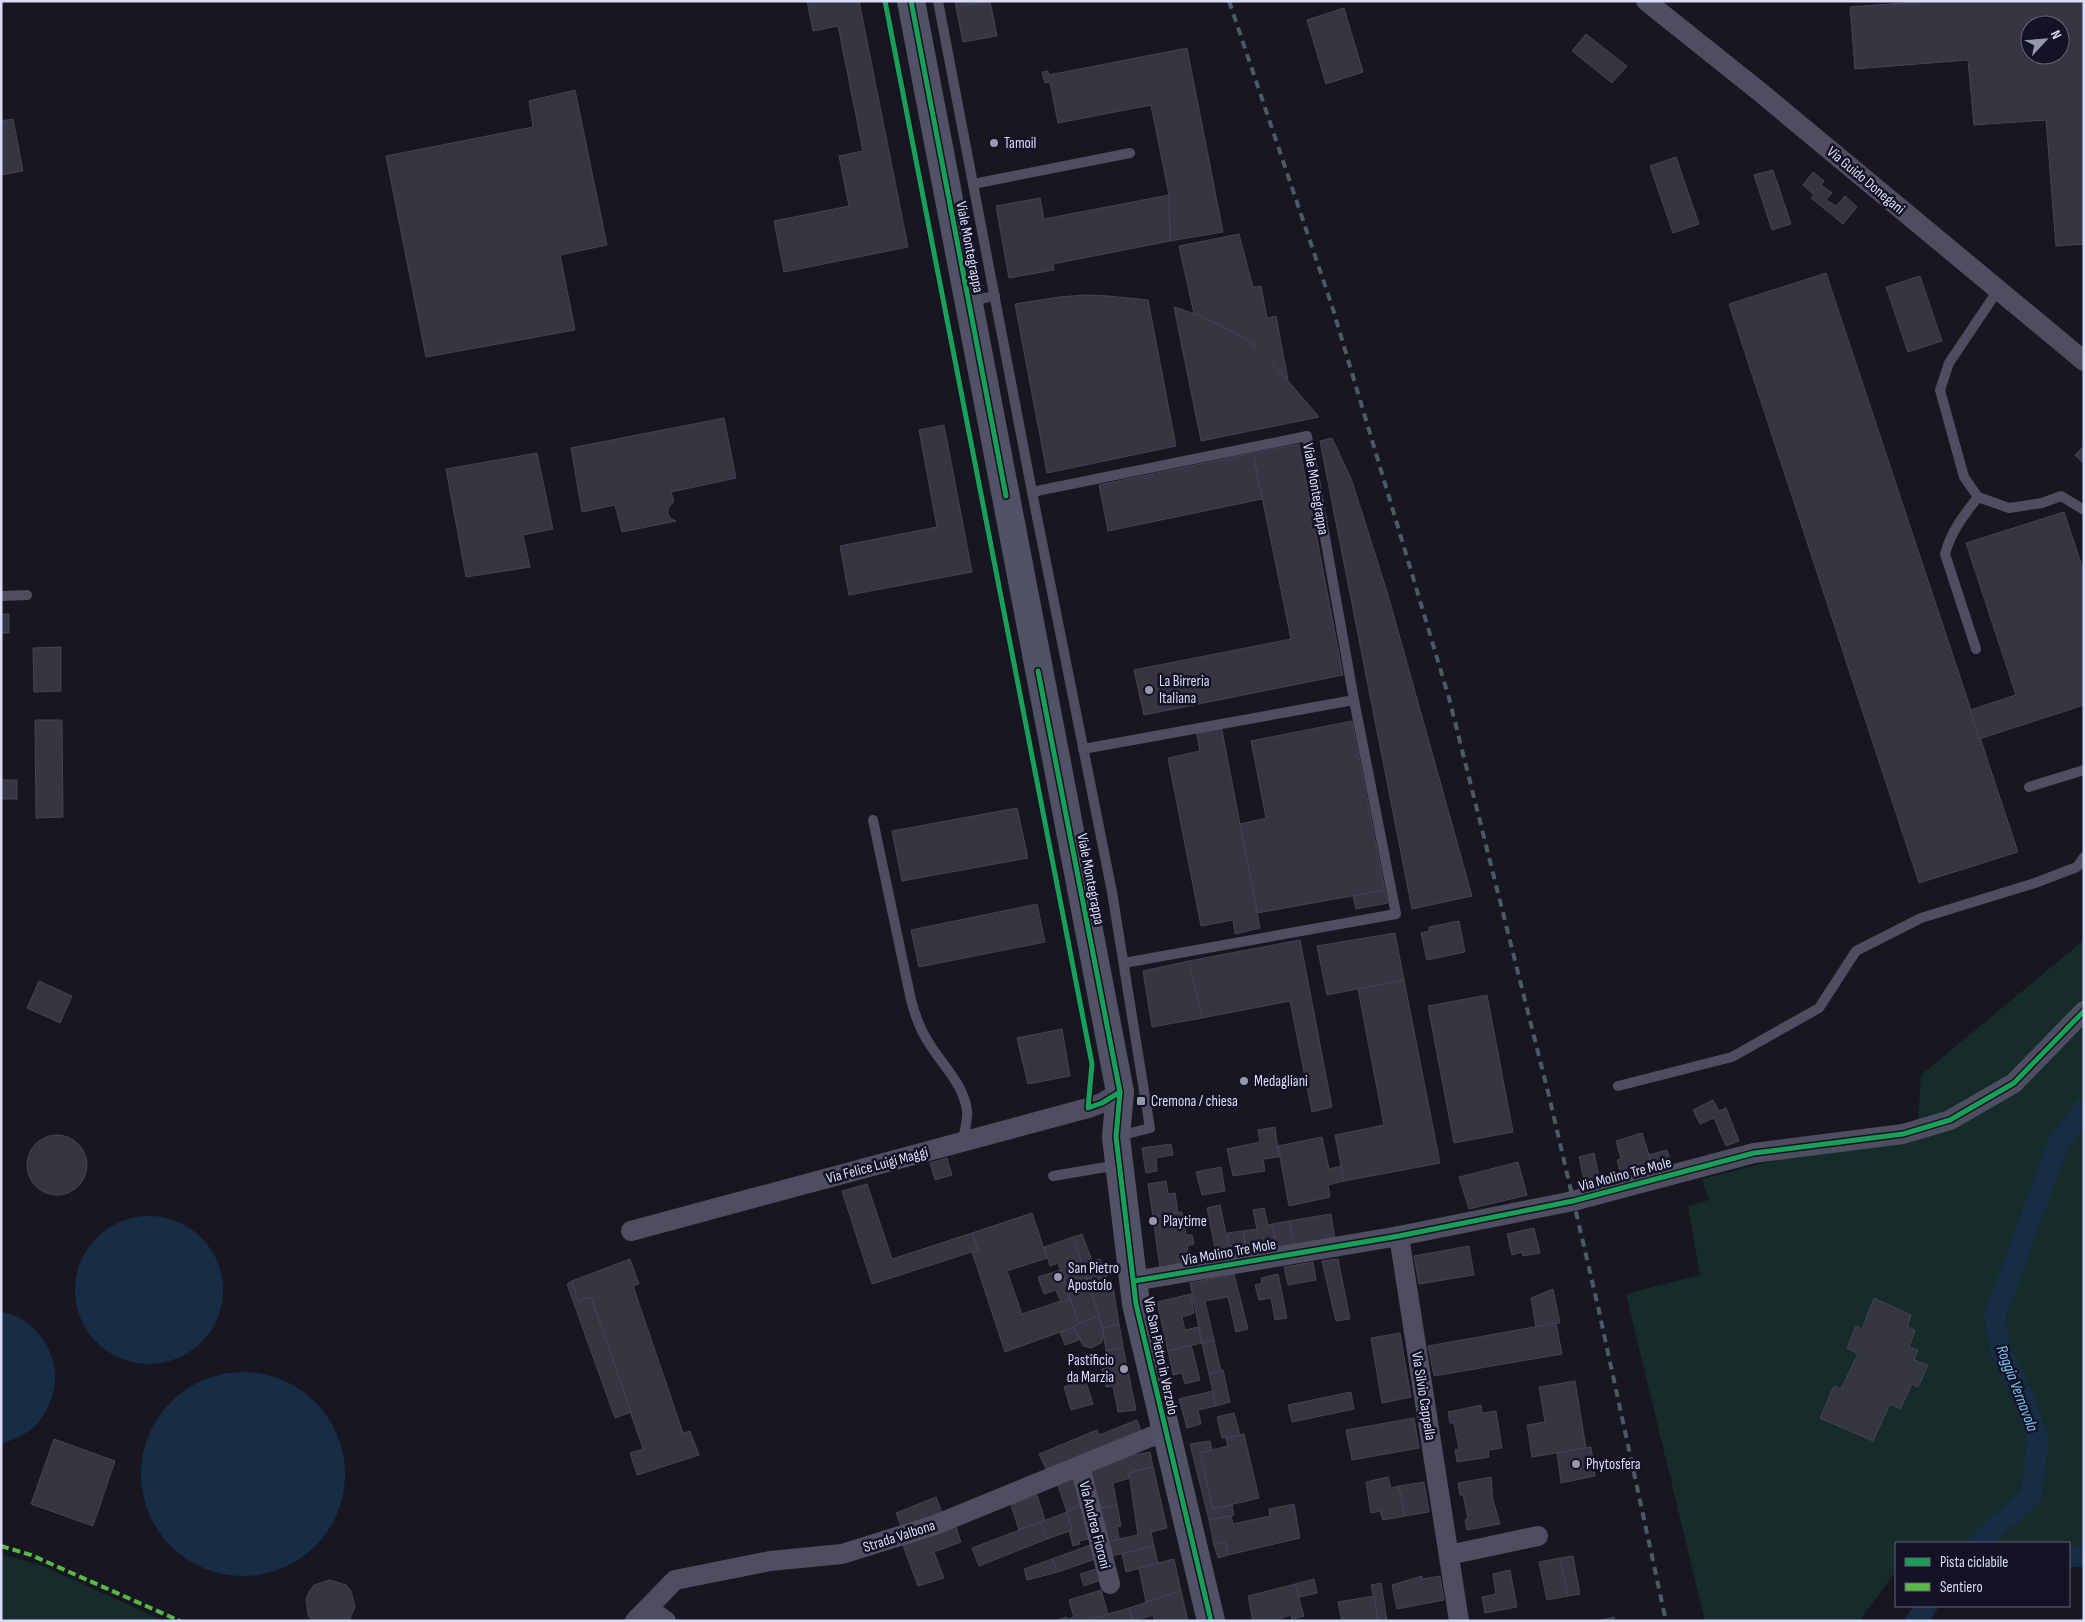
<svg xmlns="http://www.w3.org/2000/svg" width="2085" height="1622" font-family="'Sofia Sans Condensed',sans-serif">
  <rect width="100%" height="100%" fill="#181721"/>
  <g fill="#162c2b">
    <polygon points="2084,940 2084,1549 2069,1549 2069,1543 1896,1543 1896,1571 1859,1621 1705,1621 1626,1294 1700,1275 1688,1206 1709,1200 1702,1179 1800,1154 1917,1139 1921,1075"/>
    <polygon points="1,1554 43,1566 164,1621 1,1621"/>
  </g>
  <g fill="#172d46">
    <circle cx="149" cy="1290" r="74"/>
    <path d="M1,1312c32,4 56,38 54,69 -1,14 -7,28 -15,39 -9,13 -25,19 -39,24z"/>
    <circle cx="243" cy="1474" r="102"/>
  </g>
  <g fill="none" stroke-linecap="round" stroke-linejoin="round">
    <g stroke="#172d46" stroke-width="21">
      <polyline points="1978,1543 2031,1496 2038,1440 2023,1396 2000,1349 1995,1316 2058,1144 2084,1109"/>
      <polyline points="2069,1557 2084,1556"/>
      <polyline points="1916,1621 1927,1606"/>
    </g>
  </g>
  <g fill="#363642" stroke="#454354" fill-rule="evenodd">
    <polygon points="807,1 859,1 908,247 784,272 774,221 849,206 839,156 863,151 838,26 813,31"/>
    <polygon points="955,1 987,1 956,7"/>
    <polygon points="990,1 997,36 963,42 956,7"/>
    <path d="M1933,1h151v243l-28,2 -10,-126 -72,5 -6,-65 -113,9 -5,-62zM2030,25h30v30h-30z"/>
    <polygon points="1344,8 1363,72 1326,84 1307,20"/>
    <polygon points="1586,34 1627,66 1612,83 1572,51"/>
    <polygon points="1187,48 1223,232 1170,241 1169,195 1151,105 1058,123 1050,82 1045,83 1042,72 1048,71 1049,75"/>
    <polygon points="575,90 607,245 560,255 575,330 426,357 386,156 533,127 529,101"/>
    <polygon points="13,119 23,171 1,175 1,121"/>
    <polygon points="1676,157 1699,224 1673,233 1650,166"/>
    <polygon points="1773,170 1791,224 1772,230 1754,175"/>
    <polygon points="1813,172 1824,181 1821,185 1832,193 1826,200 1836,206 1845,196 1857,207 1843,224 1811,198 1814,195 1803,185"/>
    <polygon points="1169,195 1170,241 1053,264 1054,270 1009,278 996,206 1040,198 1044,219"/>
    <polygon points="1239,234 1253,287 1261,286 1267,318 1276,316 1288,380 1263,353 1243,337 1223,326 1194,314 1179,246"/>
    <polygon points="1826,273 2018,852 1919,883 1729,304"/>
    <polygon points="1920,276 1942,341 1908,352 1886,287"/>
    <polygon points="1086,295 1108,296 1148,300 1176,446 1047,473 1015,304 1059,297"/>
    <polygon points="1174,307 1201,316 1243,337 1278,369 1319,417 1201,441"/>
    <polygon points="724,418 736,478 671,492 674,501 668,508 668,514 671,519 676,521 622,532 615,505 582,512 571,448"/>
    <polygon points="944,425 972,572 849,595 840,546 937,527 919,430"/>
    <polygon points="1332,438 1352,481 1388,595 1472,896 1412,909 1320,441"/>
    <polygon points="1299,444 1343,675 1144,715 1134,670 1291,639 1253,453"/>
    <polygon points="2084,446 2084,464 2075,455"/>
    <polygon points="537,453 553,529 523,535 530,567 466,577 446,469"/>
    <polygon points="1253,453 1262,499 1108,531 1099,485"/>
    <polygon points="2064,512 2084,572 2084,705 1979,739 1970,710 2016,695 1966,543"/>
    <rect x="1" y="614" width="8" height="19"/>
    <polygon points="61,647 61,691 34,692 33,648"/>
    <polygon points="35,720 62,720 63,817 36,818"/>
    <polygon points="1352,721 1385,890 1257,913 1240,824 1266,818 1251,741"/>
    <polygon points="1221,725 1260,928 1235,934 1233,920 1201,926 1168,758 1200,751 1196,730"/>
    <rect x="1" y="780" width="16" height="19"/>
    <polygon points="1017,808 1028,858 902,881 892,831"/>
    <polygon points="1385,890 1388,903 1356,909 1353,896"/>
    <polygon points="1037,904 1045,942 919,967 911,930"/>
    <polygon points="1459,921 1465,952 1427,960 1421,933 1429,931 1429,927"/>
    <polygon points="1395,933 1404,980 1327,995 1317,946"/>
    <polygon points="1300,940 1332,1107 1312,1112 1290,1001 1202,1018 1189,961"/>
    <polygon points="1189,961 1202,1018 1152,1027 1143,971"/>
    <polygon points="1404,980 1440,1163 1344,1181 1335,1135 1384,1125 1358,989"/>
    <polygon points="39,981 72,996 60,1023 27,1008"/>
    <polygon points="1487,995 1513,1132 1454,1143 1428,1006"/>
    <polygon points="1062,1029 1070,1076 1028,1084 1017,1038"/>
    <polygon points="1713,1100 1719,1111 1726,1108 1739,1141 1726,1146 1714,1118 1700,1124 1693,1110"/>
    <polygon points="1275,1127 1279,1157 1263,1159 1265,1171 1233,1176 1227,1149 1260,1142 1258,1130"/>
    <polygon points="1642,1133 1653,1167 1621,1175 1617,1160 1621,1159 1616,1141"/>
    <circle cx="57" cy="1165" r="30"/>
    <polygon points="1322,1137 1329,1169 1341,1166 1344,1181 1328,1185 1330,1197 1289,1206 1278,1146"/>
    <polygon points="1171,1144 1173,1155 1156,1158 1157,1171 1146,1173 1142,1148"/>
    <polygon points="1667,1150 1671,1163 1653,1167 1648,1155"/>
    <polygon points="1594,1153 1600,1180 1585,1184 1579,1157"/>
    <polygon points="947,1158 952,1175 935,1180 930,1163"/>
    <polygon points="1518,1162 1527,1195 1469,1209 1459,1177"/>
    <polygon points="1221,1167 1225,1191 1202,1195 1196,1172"/>
    <polygon points="1166,1181 1168,1194 1175,1193 1178,1213 1153,1217 1148,1184"/>
    <polygon points="867,1184 892,1259 972,1233 978,1250 872,1284 842,1191"/>
    <polygon points="1220,1205 1231,1257 1217,1258 1207,1208"/>
    <polygon points="1264,1208 1268,1225 1272,1224 1277,1250 1247,1254 1243,1231 1257,1229 1253,1210"/>
    <polygon points="1182,1212 1186,1235 1192,1235 1194,1244 1187,1246 1190,1262 1160,1268 1153,1217"/>
    <polygon points="1032,1213 1047,1258 1007,1271 1022,1314 1070,1298 1079,1323 1074,1327 1005,1352 972,1252 978,1250 972,1233"/>
    <polygon points="1331,1214 1335,1241 1295,1247 1289,1221"/>
    <polygon points="1289,1221 1295,1247 1277,1250 1272,1224"/>
    <polygon points="1534,1228 1540,1253 1523,1256 1522,1252 1512,1255 1507,1234"/>
    <polygon points="1243,1231 1247,1254 1231,1257 1227,1233"/>
    <polygon points="1082,1234 1092,1261 1100,1259 1107,1276 1089,1284 1073,1237"/>
    <polygon points="1073,1237 1099,1316 1079,1323 1058,1263 1050,1266 1044,1247"/>
    <polygon points="1469,1246 1474,1275 1419,1284 1414,1256"/>
    <polygon points="630,1259 639,1284 633,1286 683,1433 690,1431 699,1455 637,1475 630,1453 643,1449 591,1297 578,1301 572,1281"/>
    <polygon points="1338,1259 1350,1319 1336,1321 1322,1261"/>
    <polygon points="1313,1262 1316,1280 1288,1285 1284,1267"/>
    <polygon points="1061,1270 1070,1298 1061,1302 1056,1290 1044,1294 1038,1277"/>
    <polygon points="1234,1274 1248,1329 1236,1332 1228,1297 1205,1301 1214,1340 1202,1343 1190,1283"/>
    <polygon points="1278,1274 1287,1318 1275,1320 1271,1298 1259,1300 1255,1285 1262,1283 1261,1278"/>
    <polygon points="1100,1280 1103,1291 1113,1287 1119,1324 1103,1328 1089,1284"/>
    <polygon points="572,1281 578,1301 591,1297 631,1412 615,1418 567,1284"/>
    <polygon points="1553,1289 1560,1323 1536,1327 1531,1298"/>
    <polygon points="1191,1294 1194,1313 1182,1317 1185,1330 1198,1327 1202,1343 1168,1351 1157,1302"/>
    <polygon points="1874,1298 1911,1315 1907,1327 1915,1330 1909,1347 1918,1350 1914,1360 1928,1365 1918,1387 1912,1384 1900,1409 1890,1404 1873,1441 1820,1418 1834,1386 1841,1389 1857,1356 1858,1354 1847,1348 1856,1326 1862,1329"/>
    <polygon points="1099,1316 1104,1337 1101,1343 1091,1348 1083,1346 1074,1327 1079,1323"/>
    <polygon points="1556,1323 1562,1354 1434,1376 1428,1346"/>
    <polygon points="1119,1324 1123,1347 1106,1351 1103,1328"/>
    <polygon points="1074,1327 1079,1340 1065,1345 1060,1332"/>
    <polygon points="1400,1333 1411,1397 1382,1403 1371,1338"/>
    <polygon points="1214,1340 1221,1371 1209,1374 1202,1343"/>
    <polygon points="1191,1345 1200,1380 1185,1384 1182,1373 1173,1375 1168,1351"/>
    <polygon points="1123,1347 1136,1410 1118,1412 1113,1386 1106,1387 1102,1369 1108,1367 1106,1351"/>
    <polygon points="1223,1370 1230,1402 1216,1406 1209,1374"/>
    <polygon points="1085,1379 1093,1404 1071,1410 1064,1387"/>
    <polygon points="1575,1381 1586,1448 1532,1457 1527,1425 1545,1422 1539,1387"/>
    <polygon points="1213,1391 1216,1406 1198,1410 1201,1424 1187,1428 1179,1399"/>
    <polygon points="1351,1392 1354,1409 1292,1422 1288,1405"/>
    <polygon points="1481,1405 1482,1413 1496,1411 1502,1448 1488,1450 1489,1457 1457,1462 1455,1450 1459,1449 1454,1423 1450,1423 1448,1412"/>
    <polygon points="1234,1413 1240,1435 1222,1438 1217,1417"/>
    <polygon points="1414,1418 1419,1448 1352,1460 1346,1430"/>
    <polygon points="1137,1420 1141,1431 1046,1469 1039,1454 1097,1430 1099,1435"/>
    <polygon points="1244,1434 1259,1498 1213,1509 1200,1453 1228,1446 1226,1438"/>
    <polygon points="54,1439 115,1461 93,1526 31,1504"/>
    <polygon points="1210,1441 1212,1450 1200,1453 1213,1509 1232,1505 1234,1515 1209,1520 1190,1444"/>
    <polygon points="1591,1447 1595,1476 1561,1483 1557,1453"/>
    <polygon points="1150,1452 1153,1467 1129,1473 1130,1478 1113,1483 1117,1505 1098,1509 1088,1464"/>
    <polygon points="1153,1467 1167,1528 1151,1532 1154,1546 1108,1557 1105,1542 1138,1535 1129,1473"/>
    <polygon points="1073,1470 1083,1504 1067,1512 1055,1477"/>
    <polygon points="1388,1477 1391,1488 1399,1486 1405,1516 1383,1520 1380,1511 1371,1513 1366,1482"/>
    <polygon points="1491,1477 1493,1500 1500,1524 1467,1530 1465,1520 1468,1518 1463,1495 1460,1495 1458,1483"/>
    <polygon points="1424,1482 1429,1512 1405,1516 1399,1486"/>
    <polygon points="1037,1495 1045,1520 1019,1530 1011,1505"/>
    <polygon points="936,1497 942,1513 902,1528 896,1513"/>
    <polygon points="1083,1504 1092,1538 1079,1541 1080,1544 1073,1546 1069,1531 1072,1530 1067,1512"/>
    <polygon points="1294,1504 1300,1538 1228,1555 1225,1542 1214,1545 1209,1520 1231,1516 1233,1524 1270,1516 1269,1509"/>
    <polygon points="1117,1505 1121,1526 1117,1527 1119,1539 1105,1542 1098,1509"/>
    <polygon points="1067,1512 1072,1530 1047,1539 1041,1522"/>
    <polygon points="1041,1522 1047,1539 979,1566 972,1548"/>
    <polygon points="956,1527 961,1542 934,1552 944,1578 918,1586 903,1545"/>
    <polygon points="1225,1542 1228,1555 1218,1558 1214,1545"/>
    <polygon points="1093,1544 1098,1558 1058,1572 1052,1559"/>
    <polygon points="1154,1546 1158,1563 1126,1572 1122,1554"/>
    <polygon points="1573,1556 1580,1594 1568,1596 1560,1558"/>
    <polygon points="1560,1558 1568,1596 1547,1600 1539,1562"/>
    <polygon points="1052,1559 1058,1572 1027,1580 1024,1569"/>
    <polygon points="1174,1559 1181,1591 1146,1602 1139,1568"/>
    <polygon points="1096,1569 1101,1580 1084,1586 1080,1574"/>
    <polygon points="1510,1570 1517,1607 1485,1613 1482,1597 1496,1594 1493,1574"/>
    <polygon points="1422,1576 1422,1579 1440,1576 1444,1600 1397,1609 1392,1585"/>
    <polygon points="1314,1579 1317,1593 1299,1597 1295,1584"/>
    <polygon points="330,1580 346,1585 351,1591 355,1607 349,1621 312,1621 308,1615 306,1599 309,1592 314,1585"/>
    <polygon points="1381,1583 1387,1621 1378,1621 1371,1585"/>
    <polygon points="1295,1584 1304,1616 1292,1619 1291,1615 1272,1621 1253,1621 1248,1596"/>
    <polygon points="1101,1590 1108,1614 1087,1621 1075,1621 1069,1600"/>
    <polygon points="1181,1591 1188,1621 1155,1621 1153,1615 1133,1621 1129,1608"/>
    <polygon points="1374,1596 1378,1621 1342,1621 1338,1602"/>
    <polygon points="1129,1608 1133,1621 1087,1621 1108,1614"/>
    <polygon points="1066,1617 1069,1619 1074,1617 1075,1621 1056,1621"/>
    <polygon points="1614,1617 1615,1621 1598,1621"/>
  </g>
  <g fill="none" stroke-linecap="round" stroke-linejoin="round">
    <g stroke="#4e4e60" stroke-width="10">
      <polyline points="938,1 1032,492 1112,892 1150,1128 1119,1136"/>
      <polyline points="973,184 1130,153"/>
      <polyline points="1998,290 1949,363 1940,390 1964,477 1978,497 2009,508 2042,503 2061,496 2084,510"/>
      <polyline points="969,301 995,296"/>
      <polyline points="1032,492 1307,436 1354,700 1396,914 1124,963"/>
      <polyline points="1,596 27,595"/>
      <path d="M1976,649l-31,-95c6,-23 19,-39 33,-57"/>
      <polyline points="1083,749 1354,700"/>
      <polyline points="2029,787 2084,770"/>
      <path d="M873,820l38,180c4,15 9,30 18,43 13,22 35,41 38,68 1,9 -3,21 -4,31"/>
      <polyline points="1618,1086 1732,1057 1819,1008 1856,951 1921,918 2035,883 2077,867 2084,857"/>
      <polyline points="1053,1176 1118,1165"/>
    </g>
    <g stroke="#4e4e60" stroke-width="20">
      <polyline points="1646,1 1760,92 2084,361"/>
      <polyline points="631,1231 1088,1108 1102,1103 1120,1092"/>
      <polyline points="1399,1236 1459,1621"/>
      <polyline points="1134,1281 1399,1236 1573,1201 1754,1153 1903,1134 1950,1120 2014,1083 2084,1011"/>
      <polyline points="1080,1466 1110,1584"/>
      <polyline points="1449,1555 1538,1536"/>
      <polyline points="648,1608 666,1621"/>
      <polyline points="635,1621 675,1580 770,1561 842,1554 935,1525 1165,1431"/>
    </g>
    <polyline stroke="#525266" stroke-width="28" points="911,1 1120,1092 1116,1137 1136,1304 1211,1621"/>
    <polyline stroke="#485c67" stroke-width="4" stroke-dasharray="8 6" stroke-linecap="butt" points="1229,1 1332,306 1449,698 1549,1096 1599,1311 1666,1621"/>
    <polyline stroke="#58b947" stroke-width="4" stroke-dasharray="8 4" stroke-linecap="butt" points="1,1546 31,1555 180,1621"/>
    <g stroke="#141325" stroke-width="8">
      <g id="cycleway">
        <polyline points="885,1 1092,1064 1088,1108 1102,1103 1120,1092"/>
        <polyline points="911,1 1006,496"/>
        <polyline points="1038,671 1120,1092 1116,1137 1136,1304 1211,1621"/>
        <polyline points="1134,1281 1399,1236 1573,1201 1754,1153 1903,1134 1950,1120 2014,1083 2084,1011"/>
      </g>
    </g>
    <use href="#cycleway" stroke="#1a9f57" stroke-width="5"/>
  </g>
  <g fill="#9797ae" stroke="#141325" stroke-width="2">
    <circle cx="994" cy="143" r="5"/>
    <circle cx="1149" cy="690" r="5"/>
    <circle cx="1244" cy="1081" r="5"/>
    <rect x="1136" y="1096" width="10" height="10" rx="2.5"/>
    <circle cx="1153" cy="1221" r="5"/>
    <circle cx="1058" cy="1277" r="5"/>
    <circle cx="1124" cy="1369" r="5"/>
    <circle cx="1576" cy="1464" r="5"/>
  </g>
  <g text-anchor="middle" stroke-width="5" stroke-linejoin="round" paint-order="stroke">
    <g font-size="15" fill="#dcdcfa" stroke="#141325" text-anchor="start">
      <text x="1004" y="148">Tamoil</text>
      <text x="1159" y="686">La Birreria<tspan x="1159" dy="17">Italiana</tspan></text>
      <text x="1254" y="1086">Medagliani</text>
      <text x="1151" y="1106">Cremona / chiesa</text>
      <text x="1163" y="1226">Playtime</text>
      <text x="1068" y="1273">San Pietro<tspan x="1068" dy="17">Apostolo</tspan></text>
      <text x="1114" y="1365" text-anchor="end">Pastificio<tspan x="1114" dy="17">da Marzia</tspan></text>
      <text x="1586" y="1469">Phytosfera</text>
    </g>
    <g font-size="15" fill="#dcdcfa" stroke="#141325">
      <text transform="translate(1866 180) rotate(40)" y="5">Via Guido Donegani</text>
      <text transform="translate(970 247) rotate(79)" y="5">Viale Montegrappa</text>
      <text transform="translate(1316 489) rotate(80)" y="5">Viale Montegrappa</text>
      <text transform="translate(1091 879) rotate(79)" y="5">Viale Montegrappa</text>
      <text transform="translate(877 1165) rotate(-15)" y="5">Via Felice Luigi Maggi</text>
      <text transform="translate(1625 1174) rotate(-15)" y="5">Via Molino Tre Mole</text>
      <text transform="translate(1229 1252) rotate(-10)" y="5">Via Molino Tre Mole</text>
      <text transform="translate(1161 1356) rotate(78)" y="5">Via San Pietro in Verzolo</text>
      <text transform="translate(1424 1396) rotate(81)" y="5">Via Silvio Cappella</text>
      <text transform="translate(1095 1525) rotate(76)" y="5">Via Andrea Fioroni</text>
      <text transform="translate(899 1536) rotate(-18)" y="5">Strada Valbona</text>
    </g>
    <g font-size="16" font-style="italic" fill="#77c1ed" stroke="#141325">
      <text transform="translate(2018 1388) rotate(69)" y="6">Roggia Vernavola</text>
    </g>
  </g>
  <rect width="2085" height="1622" fill="none" stroke="#dcdcfa" stroke-width="5"/>
  <rect x="1895" y="1542" width="175" height="65" fill="#141325" stroke="#64637a"/>
  <rect x="1905" y="1558" width="25" height="8" fill="#1a9f57" stroke="#64637a"/>
  <text x="1940" y="1567" font-size="15" fill="#dcdcfa">Pista ciclabile</text>
  <rect x="1905" y="1583" width="25" height="8" fill="#58b947" stroke="#64637a"/>
  <text x="1940" y="1592" font-size="15" fill="#dcdcfa">Sentiero</text>
  <g transform="translate(2045 40) rotate(64)"><circle r="24" fill="#141325" stroke="#64637a"/>
  <path d="M0-4L9 19L0 12L-9 19Z" fill="#9797ae"/>
  <text y="-8" font-size="14" font-weight="bold" text-anchor="middle" fill="#dcdcfa">N</text>
  </g>
</svg>
